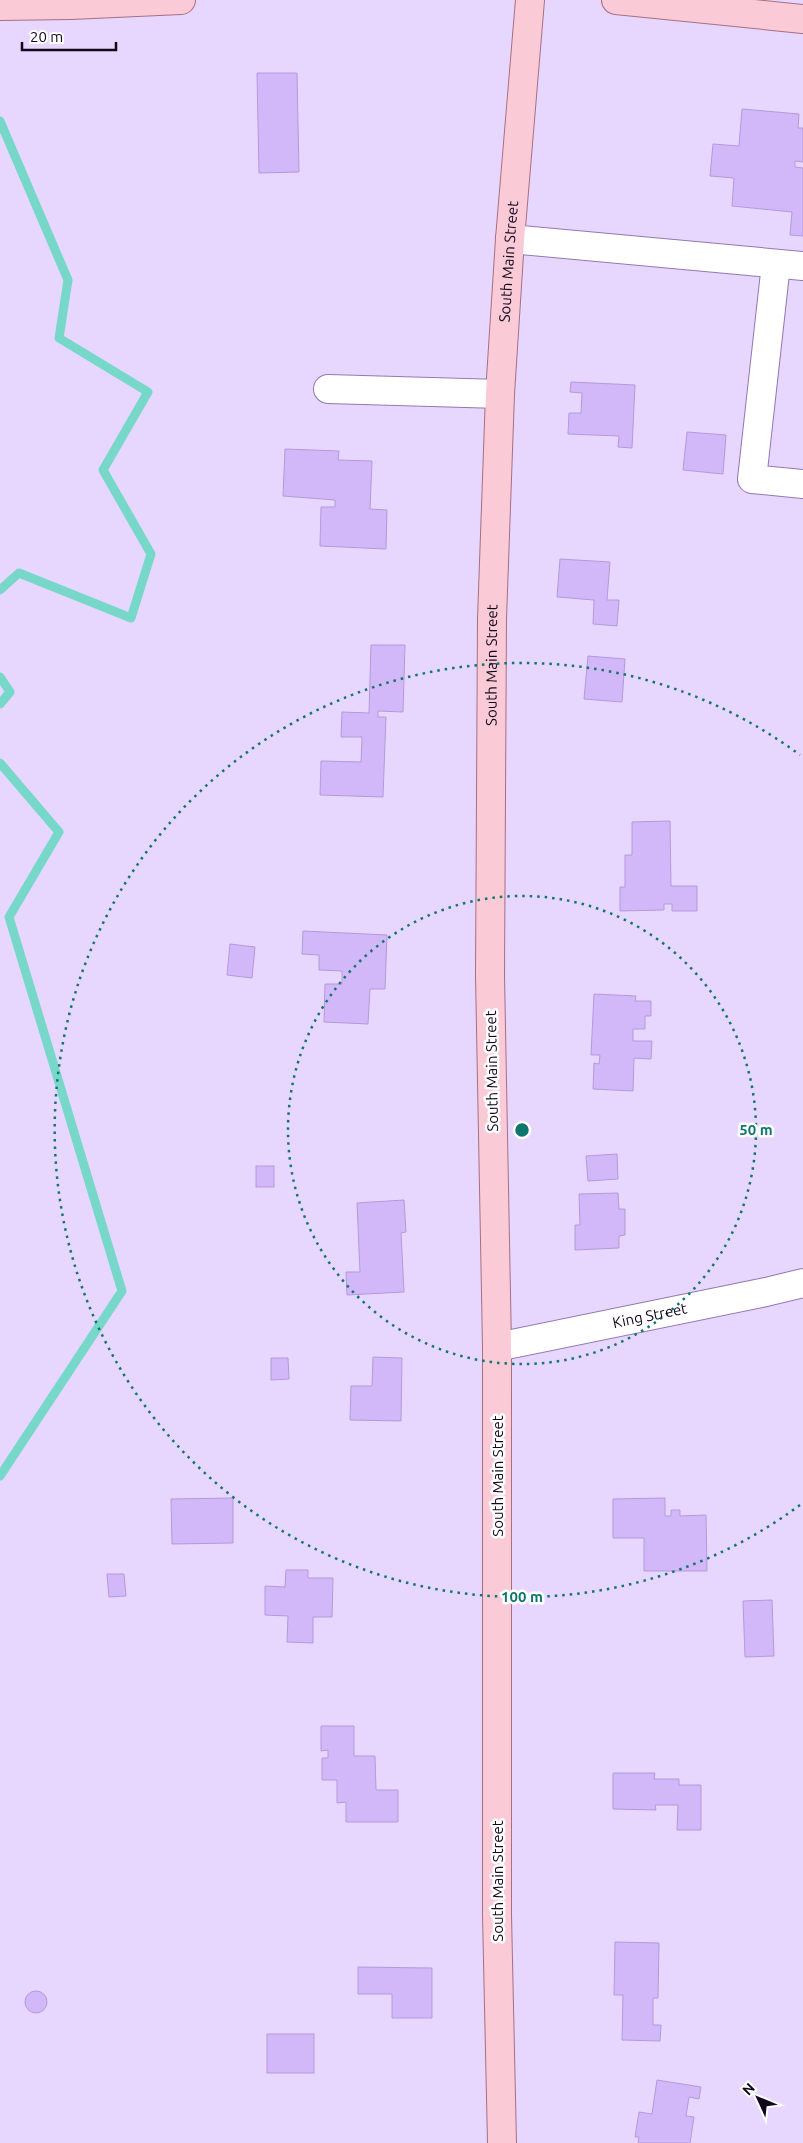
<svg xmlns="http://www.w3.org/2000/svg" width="803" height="2143" font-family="Ubuntu,sans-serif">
  <rect width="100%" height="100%" fill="#e7d7ff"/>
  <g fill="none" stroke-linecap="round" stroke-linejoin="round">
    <g stroke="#77d8ca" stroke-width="9">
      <polyline points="0,121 68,280 59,338 148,392 103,470 151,554 131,618 19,573 0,590"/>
      <polyline points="0,677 10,692 0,704"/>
      <polyline points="0,763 59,832 9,917 122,1291 0,1476"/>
    </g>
  </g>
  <g fill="#d3b8f9" stroke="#b59ada">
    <polygon points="257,73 297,73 299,172 259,173"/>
    <polygon points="742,109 799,114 798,128 803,128 803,162 795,161 795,167 803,168 803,236 790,235 792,212 732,206 734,178 710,176 713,144 739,146"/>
    <polygon points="571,382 635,385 632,448 618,447 619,436 568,434 569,413 581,413 582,393 570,392"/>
    <polygon points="687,432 726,435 723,474 683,470"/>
    <polygon points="285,449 339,451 338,460 372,461 370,509 387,510 386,549 320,546 321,507 335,507 335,500 283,496"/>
    <polygon points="560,559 610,562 607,600 619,600 617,626 593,624 594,600 557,597"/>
    <polygon points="371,645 405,645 403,712 378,711 378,717 386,717 383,797 320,795 321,761 361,762 362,737 341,737 342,712 369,713"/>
    <polygon points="588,656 625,659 622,702 584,699"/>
    <polygon points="670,821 671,886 697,886 697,911 672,911 672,904 664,904 664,910 620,911 620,887 625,887 625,855 632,855 632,822"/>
    <polygon points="303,931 387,935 385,989 370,989 368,1024 324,1022 325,984 342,984 342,971 319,970 319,955 302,954"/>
    <polygon points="230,944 255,947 252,978 227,975"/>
    <polygon points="594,994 636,996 635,1001 651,1001 651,1016 645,1016 645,1029 633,1029 633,1041 652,1041 651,1059 634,1058 633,1091 593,1089 594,1063 599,1064 600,1055 591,1055"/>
    <polygon points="617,1154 618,1179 588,1181 586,1156"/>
    <rect x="256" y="1166" width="18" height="21"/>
    <polygon points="618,1193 619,1209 625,1209 625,1235 619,1236 619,1248 575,1250 575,1225 580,1225 579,1194"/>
    <polygon points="404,1200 406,1232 401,1233 404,1292 347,1295 346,1272 360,1272 357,1203"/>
    <polygon points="373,1357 402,1358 401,1421 350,1420 351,1386 372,1386"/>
    <polygon points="271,1358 288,1358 289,1379 271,1380"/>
    <polygon points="233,1498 233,1543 172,1544 171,1499"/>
    <polygon points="665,1498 665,1516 671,1516 671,1510 680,1510 680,1516 706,1515 707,1571 644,1571 644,1538 613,1538 613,1499"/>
    <polygon points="286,1570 308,1570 308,1578 333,1578 332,1617 313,1617 313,1643 287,1642 288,1616 265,1615 265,1586 285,1587"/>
    <polygon points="107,1574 124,1574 126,1596 109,1597"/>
    <polygon points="772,1600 774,1656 745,1657 743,1601"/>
    <polygon points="321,1726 354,1726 354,1756 375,1756 376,1790 398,1790 398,1822 346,1822 346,1802 337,1803 337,1780 322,1780 322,1758 328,1758 328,1750 321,1751"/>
    <polygon points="613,1773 655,1773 654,1779 679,1779 679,1785 701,1785 701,1830 677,1830 678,1805 655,1805 656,1810 613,1809"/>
    <polygon points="615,1942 659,1943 658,1998 653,1998 653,2025 661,2025 660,2041 622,2040 623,1995 614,1995"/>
    <polygon points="358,1967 432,1968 432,2018 392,2018 392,1994 358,1994"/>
    <circle cx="36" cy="2002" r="11"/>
    <rect x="267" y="2034" width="47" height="39"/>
    <polygon points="657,2080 701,2087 699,2099 689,2097 686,2116 694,2117 690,2143 638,2143 639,2137 635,2137 639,2112 652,2114"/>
  </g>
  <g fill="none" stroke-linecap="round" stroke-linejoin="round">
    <g stroke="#9278b5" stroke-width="30">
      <g id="minor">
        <polyline points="510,239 803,266"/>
        <polyline points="776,264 752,479 803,484"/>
        <polyline points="328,389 500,394"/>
        <path id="s1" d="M497,1347l269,-55 37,-9"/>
      </g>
    </g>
    <g stroke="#a66f83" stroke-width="30">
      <g id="major">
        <polyline points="616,0 803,19"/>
        <polyline points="0,6 71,5 181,0"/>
        <path id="s2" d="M502,2143l-5,-228v-568l-7,-372 2,-356 8,-225 10,-155 20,-239"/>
      </g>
    </g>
    <use href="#minor" stroke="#fff" stroke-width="28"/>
    <use href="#major" stroke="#facad6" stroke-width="28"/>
  </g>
  <g fill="none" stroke="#0f766e" stroke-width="2.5" stroke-dasharray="2.5 5">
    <circle cx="522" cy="1130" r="234"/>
    <path d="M800 1505A467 467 0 1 1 800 755"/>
  </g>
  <g text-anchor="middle" stroke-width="5" stroke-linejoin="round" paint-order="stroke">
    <g font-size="15" fill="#11071d" stroke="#fff">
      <text dy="5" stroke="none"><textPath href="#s2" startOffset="1882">South Main Street</textPath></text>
      <text dy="5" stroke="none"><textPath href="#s2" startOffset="1478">South Main Street</textPath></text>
      <text transform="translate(492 1071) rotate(-91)" y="5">South Main Street</text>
      <text dy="5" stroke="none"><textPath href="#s1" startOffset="156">King Street</textPath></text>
      <text transform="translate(498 1476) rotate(-90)" y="5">South Main Street</text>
      <text transform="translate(498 1881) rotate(-90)" y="5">South Main Street</text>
    </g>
  </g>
  <circle cx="522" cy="1130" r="8" fill="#0f766e" stroke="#fff" stroke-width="2.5"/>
  <g font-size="15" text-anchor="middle" font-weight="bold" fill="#0f766e" stroke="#fff" stroke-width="5" stroke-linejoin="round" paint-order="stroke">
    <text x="756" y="1135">50 m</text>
    <text x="522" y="1602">100 m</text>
  </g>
  <g transform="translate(758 2098) rotate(314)" stroke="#ffffff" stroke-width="4" paint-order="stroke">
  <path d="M0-4L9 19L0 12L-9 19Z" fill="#11071d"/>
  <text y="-8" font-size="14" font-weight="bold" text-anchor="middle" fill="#11071d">N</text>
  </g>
  <path d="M22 42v8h94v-8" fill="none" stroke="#11071d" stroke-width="2.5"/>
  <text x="30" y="42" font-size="15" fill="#11071d" stroke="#ffffff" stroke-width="4" paint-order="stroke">20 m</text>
</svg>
